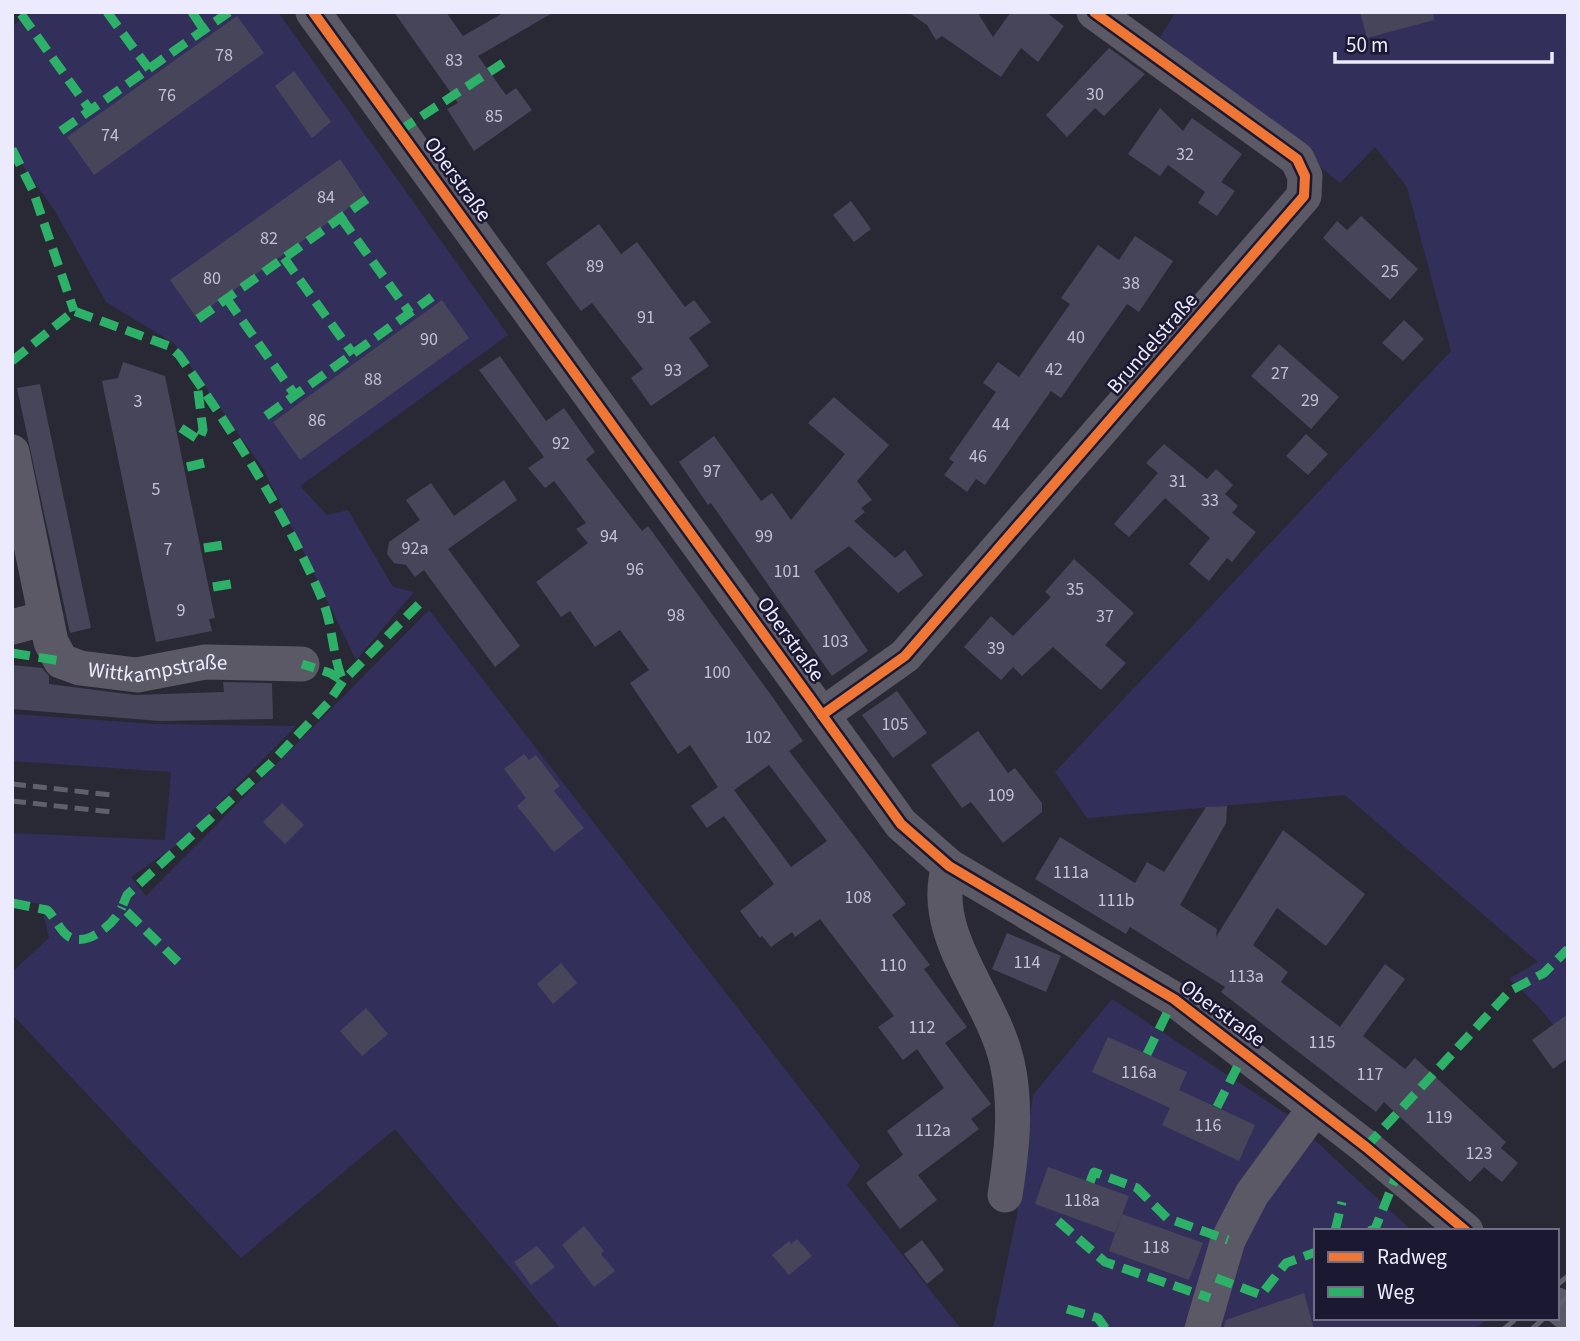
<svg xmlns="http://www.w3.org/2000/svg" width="1580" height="1341" font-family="'Source Sans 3',sans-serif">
  <rect width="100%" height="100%" fill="#292936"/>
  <g fill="#332f5b">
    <polygon points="31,12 278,12 508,335 300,486 327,515 348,510 393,587 414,592 356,660 264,470 175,344 106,302 55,211 12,151 12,26"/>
    <polygon points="1176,12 1568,12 1568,1043 1537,1005 1509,979 1538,962 1345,795 1087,818 1055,772 1451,351 1407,187 1375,147 1340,183 1160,37"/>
    <polygon points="429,610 860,1166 847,1185 961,1329 561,1329 395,1129 241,1258 12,1014 12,972 49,938 41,904 12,899 12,833 165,840 171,772 12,761 12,714 155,724 296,726 182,841 131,877 146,896"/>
    <polygon points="1112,999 1288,1115 1412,1231 1316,1231 1316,1318 1488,1318 1475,1329 993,1329 1017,1215 1033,1095"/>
  </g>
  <g fill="#47455a" fill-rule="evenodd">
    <polygon points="394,12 446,12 463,36 505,12 554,12 478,56 506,95 516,88 532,110 474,151 447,109 458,103"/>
    <polygon points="908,12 977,12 993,37 1011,12 1046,12 1064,26 1038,62 1021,48 1001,77 942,36 936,40 927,25"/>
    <polygon points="1360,12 1433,12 1434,20 1367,38"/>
    <polygon points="237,16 264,53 94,175 67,137"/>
    <polygon points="1109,48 1145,74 1104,116 1095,108 1067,137 1046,115"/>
    <polygon points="294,71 331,122 312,138 275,86"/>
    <polygon points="1160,108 1183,131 1192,118 1242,154 1221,182 1235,191 1217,216 1198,203 1205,192 1168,165 1160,176 1128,154"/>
    <polygon points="340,159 365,196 196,317 170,280"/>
    <polygon points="851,201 871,229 854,242 833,215"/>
    <polygon points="1361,216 1418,269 1390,300 1323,238 1337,221 1347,230"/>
    <polygon points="599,224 621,254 637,242 685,307 694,300 711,322 689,338 709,366 651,406 631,378 643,369 592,303 581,311 546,263"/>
    <polygon points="1135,236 1173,261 1139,312 1127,304 1061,398 1051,391 985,485 976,479 967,492 944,475 954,462 949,459 996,392 983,383 998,362 1019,377 1070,304 1061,298 1098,245 1119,260"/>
    <polygon points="442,300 469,338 300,460 273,422"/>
    <polygon points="1404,320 1424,339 1403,361 1382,343"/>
    <polygon points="1279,344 1339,397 1311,429 1251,376"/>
    <path d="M500,356l46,65 18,-13 31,44 -9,7 56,72 6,-5 123,169 32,46 -14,10 117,153 -14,11 38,50 -6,4 43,58 -22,16 46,61 -20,15 8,10 -61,46 19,25 -37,29 -34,-46 37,-28 -16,-24 57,-43 -27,-39 -14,11 -25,-33 16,-11 -74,-97 -25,18 -3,-5 -21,15 -9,-11 -2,2 -20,-27 34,-27 -50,-68 -17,12 -16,-22 27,-19 -28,-42 -12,9 -48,-71 19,-13 -29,-40 -25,17 -25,-36 -9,6 -25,-35 52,-39 -12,-14 10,-6 -32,-42 -9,7 -17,-20 16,-11 -65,-87zM769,765l58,76 -36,26 -57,-77z"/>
    <polygon points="123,362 165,376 215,618 209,619 212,631 156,642 102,381 118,378"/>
    <polygon points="40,384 91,628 70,633 17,388"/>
    <polygon points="834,397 889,445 857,481 872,500 861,508 865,512 854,521 895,558 905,550 923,575 898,593 849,546 814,571 868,651 832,676 711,503 708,505 679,462 714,436 761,501 772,493 791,520 845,454 808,423"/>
    <polygon points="1306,434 1328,454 1308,475 1286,456"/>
    <polygon points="1164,444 1207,479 1216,469 1233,485 1225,494 1238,506 1232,513 1256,532 1232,562 1227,558 1209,581 1189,564 1210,538 1165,498 1129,537 1114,524 1158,473 1146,463"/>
    <polygon points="504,480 517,500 448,549 520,646 495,667 424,570 415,577 406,565 394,563 387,554 389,542 420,520 406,500 431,483 454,516"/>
    <polygon points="1074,559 1134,613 1105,645 1126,663 1101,690 1053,647 1022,676 1013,667 1001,680 964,647 991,616 1013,636 1051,597 1045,592"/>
    <polygon points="12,665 42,668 49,676 49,684 135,695 224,692 223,682 272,683 273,719 160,721 12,709"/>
    <polygon points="897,691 927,733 893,758 862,715"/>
    <polygon points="978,731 1008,773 1015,768 1042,803 1042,812 1003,843 971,802 962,808 931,765"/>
    <polygon points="524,754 529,760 536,755 560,786 554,791 584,828 554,852 517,806 526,798 504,769"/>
    <polygon points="282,803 304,825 285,844 263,822"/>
    <polygon points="1227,806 1226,823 1180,905 1217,929 1216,937 1283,830 1365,894 1326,946 1277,908 1253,945 1288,972 1281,982 1340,1027 1385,964 1405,979 1363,1036 1405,1069 1415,1058 1506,1142 1501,1148 1518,1163 1502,1182 1484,1167 1470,1182 1384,1102 1376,1112 1221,992 1225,987 1130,927 1126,934 1035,879 1060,837 1135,883 1147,862 1164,872 1206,807"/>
    <polygon points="1007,933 1061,956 1046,992 992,969"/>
    <polygon points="561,963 577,983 553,1004 537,984"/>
    <polygon points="366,1008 388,1034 362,1056 340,1031"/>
    <polygon points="1568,1014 1568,1058 1553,1069 1532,1040"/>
    <polygon points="1108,1037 1187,1072 1179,1090 1255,1125 1239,1161 1162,1125 1170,1108 1092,1072"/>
    <polygon points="1048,1167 1129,1196 1115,1233 1035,1204"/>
    <polygon points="1122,1214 1203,1243 1189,1280 1109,1251"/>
    <polygon points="584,1226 604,1251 601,1254 615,1271 594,1287 562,1245"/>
    <polygon points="797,1239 812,1256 789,1275 772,1255 789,1241 791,1244"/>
    <polygon points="922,1240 944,1270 927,1284 904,1254"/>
    <polygon points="537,1246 555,1267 531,1285 514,1262"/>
    <polygon points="1304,1293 1314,1329 1223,1329 1226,1320"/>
  </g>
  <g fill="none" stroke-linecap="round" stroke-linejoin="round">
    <g stroke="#5a5965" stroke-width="35">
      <polyline points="313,12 901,824 949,866 1174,999 1366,1147 1466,1231"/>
      <polyline points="12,452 46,618"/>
      <path id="s1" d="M12,627l34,-9 5,24 10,19 19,7 57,7 68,-13 97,2"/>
      <polyline points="822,715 905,656 1304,196 1305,176 1297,159 1094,12"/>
      <path d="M949,866c-21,69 43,130 58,196 10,44 5,88 -2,133"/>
      <polyline points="1557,1305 1568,1314"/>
      <polyline points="1202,1329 1228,1240 1252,1194 1315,1108"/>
    </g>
    <g stroke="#60606b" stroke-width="5" stroke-dasharray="14 7" stroke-linecap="butt">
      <polyline points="12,784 112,795"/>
      <polyline points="12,801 111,812"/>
      <polyline points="1557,1285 1568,1276"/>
      <polyline points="1557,1306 1568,1297"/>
      <polyline points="1504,1329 1517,1318"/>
      <polyline points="1532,1329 1544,1318"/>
    </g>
    <g stroke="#2db169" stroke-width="9" stroke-dasharray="18 9" stroke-linecap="butt">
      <polyline points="107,12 149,69"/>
      <polyline points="192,12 204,30"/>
      <polyline points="21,14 90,110"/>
      <polyline points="61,131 229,12"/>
      <polyline points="399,131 503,63"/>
      <polyline points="12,149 33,191 74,311"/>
      <polyline points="341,218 410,313"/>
      <polyline points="284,258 353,354"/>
      <polyline points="227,299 295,395"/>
      <polyline points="198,319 367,199"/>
      <path d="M12,361l62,-50 95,35 10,9c54,77 106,157 143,244 11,26 10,56 21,82l-13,-8 -28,-9"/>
      <polyline points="266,416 432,297"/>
      <polyline points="181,428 199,440 203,430 197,383"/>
      <polyline points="187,467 204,463"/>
      <polyline points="204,548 223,545"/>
      <polyline points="213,587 231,584"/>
      <polyline points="12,653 61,661"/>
      <path d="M12,903l35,7c8,7 13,21 21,26 19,13 48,-14 54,-29"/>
      <polyline points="178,962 122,907 127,895 271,763 328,703 343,681 425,598"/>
      <polyline points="1147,1054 1174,999"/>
      <polyline points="1217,1107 1245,1052"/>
      <polyline points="1366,1147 1510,991 1544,973 1568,949"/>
      <polyline points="1090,1182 1094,1172 1137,1188 1167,1218 1228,1240"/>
      <polyline points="1058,1221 1105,1262 1210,1298"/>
      <polyline points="1335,1231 1342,1202"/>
      <polyline points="1369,1231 1375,1229 1397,1174"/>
      <polyline points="1216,1278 1261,1295 1286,1263 1316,1252"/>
      <polyline points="1067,1309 1098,1318 1106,1329"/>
    </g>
    <g stroke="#1b1932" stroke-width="15">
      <g id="cycleway">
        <polyline points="313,12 901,824 949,866 1174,999 1366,1147 1466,1231"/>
        <polyline points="822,715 905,656 1304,196 1305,176 1297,159 1094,12"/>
      </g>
    </g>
    <use href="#cycleway" stroke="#f07635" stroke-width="10"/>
  </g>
  <g text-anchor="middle" stroke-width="5" stroke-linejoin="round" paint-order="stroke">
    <g font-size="18" fill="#c2c2d4">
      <text x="224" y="61">78</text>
      <text x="454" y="66">83</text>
      <text x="1095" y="100">30</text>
      <text x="167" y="101">76</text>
      <text x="494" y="122">85</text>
      <text x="110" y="141">74</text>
      <text x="1185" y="160">32</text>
      <text x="326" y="203">84</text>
      <text x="269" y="244">82</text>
      <text x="595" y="272">89</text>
      <text x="1390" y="277">25</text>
      <text x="212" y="284">80</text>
      <text x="1131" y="289">38</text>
      <text x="646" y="323">91</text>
      <text x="1076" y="343">40</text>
      <text x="429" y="345">90</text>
      <text x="1054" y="375">42</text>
      <text x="673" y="376">93</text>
      <text x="1280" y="379">27</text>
      <text x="373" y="385">88</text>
      <text x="1310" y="406">29</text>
      <text x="138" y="407">3</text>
      <text x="317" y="426">86</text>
      <text x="1001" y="430">44</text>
      <text x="561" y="449">92</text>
      <text x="978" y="462">46</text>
      <text x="712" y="477">97</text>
      <text x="1178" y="487">31</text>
      <text x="156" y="495">5</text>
      <text x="1210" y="506">33</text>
      <text x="609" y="542">94</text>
      <text x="764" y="542">99</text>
      <text x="415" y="554">92a</text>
      <text x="168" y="555">7</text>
      <text x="635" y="575">96</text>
      <text x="787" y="577">101</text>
      <text x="1075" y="595">35</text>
      <text x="181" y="616">9</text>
      <text x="676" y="621">98</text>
      <text x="1105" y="622">37</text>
      <text x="835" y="647">103</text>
      <text x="996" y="654">39</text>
      <text x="717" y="678">100</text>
      <text x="895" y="730">105</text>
      <text x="758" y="743">102</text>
      <text x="1001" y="801">109</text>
      <text x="1071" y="878">111a</text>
      <text x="858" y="903">108</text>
      <text x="1116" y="906">111b</text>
      <text x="1027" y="968">114</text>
      <text x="893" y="971">110</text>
      <text x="1246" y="982">113a</text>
      <text x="922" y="1033">112</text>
      <text x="1322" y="1048">115</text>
      <text x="1139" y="1078">116a</text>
      <text x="1370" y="1080">117</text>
      <text x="1439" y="1123">119</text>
      <text x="1208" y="1131">116</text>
      <text x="933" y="1136">112a</text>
      <text x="1479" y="1159">123</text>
      <text x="1082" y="1206">118a</text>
      <text x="1156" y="1253">118</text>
    </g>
    <g font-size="21" fill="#ebebfd" stroke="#1b1932">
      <text transform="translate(458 179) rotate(54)" y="7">Oberstraße</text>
      <text transform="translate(1152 343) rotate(-49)" y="7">Brundelstraße</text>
      <text transform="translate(791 639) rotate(54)" y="7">Oberstraße</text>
      <text dy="7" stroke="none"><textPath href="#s1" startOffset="180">Wittkampstraße</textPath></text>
      <text transform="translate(1223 1013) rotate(36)" y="7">Oberstraße</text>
    </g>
  </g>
  <rect width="1580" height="1341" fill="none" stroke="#ebebfd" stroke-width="28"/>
  <rect x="1314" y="1229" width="245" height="91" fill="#1b1932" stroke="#6e6d83" stroke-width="2"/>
  <rect x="1328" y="1252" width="35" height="10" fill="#f07635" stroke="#6e6d83" stroke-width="2"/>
  <text x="1377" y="1264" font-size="21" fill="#ebebfd">Radweg</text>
  <rect x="1328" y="1287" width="35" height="10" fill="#2db169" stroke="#6e6d83" stroke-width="2"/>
  <text x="1377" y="1299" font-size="21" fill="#ebebfd">Weg</text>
  <path d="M1335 52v10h217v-10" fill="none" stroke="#ebebfd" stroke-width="3.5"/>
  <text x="1346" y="52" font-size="21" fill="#ebebfd" stroke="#1b1932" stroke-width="5" paint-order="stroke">50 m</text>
</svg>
